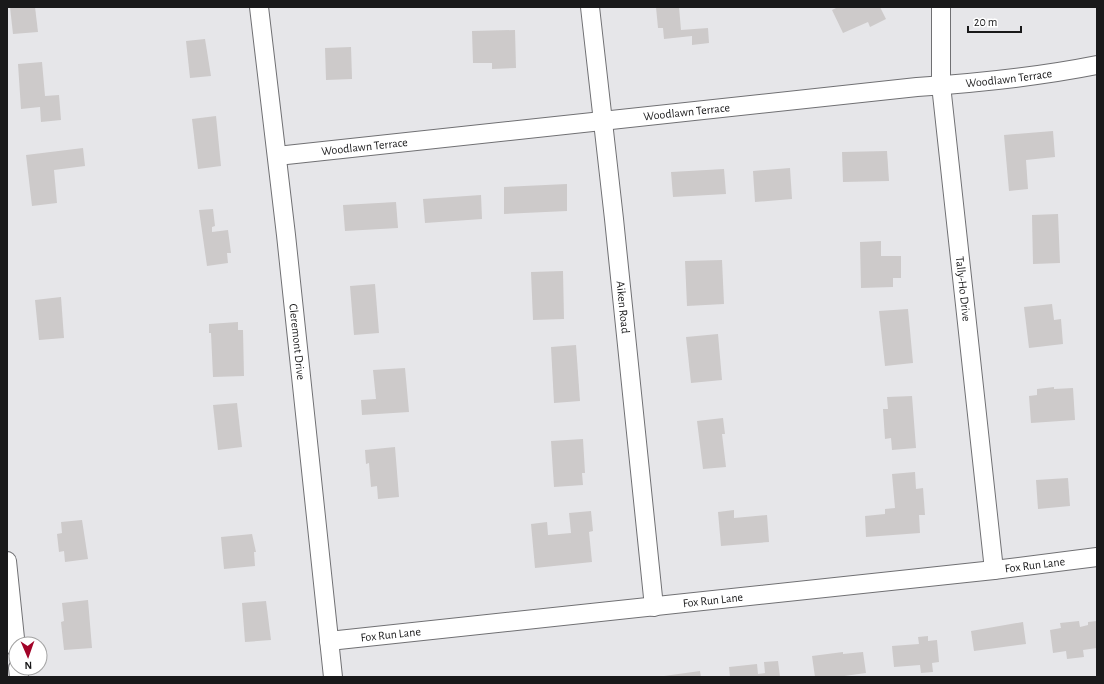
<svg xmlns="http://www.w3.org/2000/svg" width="1104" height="684" font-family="'Alegreya Sans',sans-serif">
  <rect width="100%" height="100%" fill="#e6e6e9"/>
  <g fill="#cdcaca">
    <polygon points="10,7 35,7 38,32 13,34"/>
    <polygon points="656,7 679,7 681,30 708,28 709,43 692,45 692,36 664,39 663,28 658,28"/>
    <polygon points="838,7 880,7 886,19 870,27 868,22 843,33 832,10"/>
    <polygon points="515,30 516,68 492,69 492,63 473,63 472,31"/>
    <polygon points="205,39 211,76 190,78 186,41"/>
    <polygon points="351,47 352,79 326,80 325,48"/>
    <polygon points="42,62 45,96 59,95 61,120 41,122 40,107 21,109 18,64"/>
    <polygon points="216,116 221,166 198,169 192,119"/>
    <polygon points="1053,131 1055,157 1026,160 1028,189 1009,191 1004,135"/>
    <polygon points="83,148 85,166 54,170 57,203 32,206 26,155"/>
    <polygon points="887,151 889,181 843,182 842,152"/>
    <polygon points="790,168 792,199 755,202 753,171"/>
    <polygon points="724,169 726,194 673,197 671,172"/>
    <polygon points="567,184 567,211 504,214 504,187"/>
    <polygon points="481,195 482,219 425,223 423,199"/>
    <polygon points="396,202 398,228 345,231 343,205"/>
    <polygon points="213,209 215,226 212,227 212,232 228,230 231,253 227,253 228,263 207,266 199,210"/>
    <polygon points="1058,214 1060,263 1033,264 1032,215"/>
    <polygon points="881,241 881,256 901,256 901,278 893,278 893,287 861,288 860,242"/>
    <polygon points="722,260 724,304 687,306 685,261"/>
    <polygon points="563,271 564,319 533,320 531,272"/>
    <polygon points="375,284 379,333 354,335 350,286"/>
    <polygon points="61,297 64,338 39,340 35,300"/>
    <polygon points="1052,304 1054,320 1061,319 1063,344 1029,348 1024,307"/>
    <polygon points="908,309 913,363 885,366 879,311"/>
    <polygon points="238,322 238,330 243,330 244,376 213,377 211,333 209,333 209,324"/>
    <polygon points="718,334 722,380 691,383 686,337"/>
    <polygon points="576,345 580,401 554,403 551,347"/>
    <polygon points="405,368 409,412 362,415 361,400 376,399 373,370"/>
    <polygon points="1054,387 1054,389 1073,388 1075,420 1031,423 1029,396 1037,395 1037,389"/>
    <polygon points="912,396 916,448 892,450 891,438 885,439 883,409 888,409 887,397"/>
    <polygon points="237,403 242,447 218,450 213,405"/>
    <polygon points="723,418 725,434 722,434 726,467 703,469 697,421"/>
    <polygon points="583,439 585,473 582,473 583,485 554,487 551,441"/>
    <polygon points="395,447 399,497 378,499 377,486 371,487 369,463 366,464 365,450"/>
    <polygon points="915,472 916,489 923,488 925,515 919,515 920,533 866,537 865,516 885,514 885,509 895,508 892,474"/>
    <polygon points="1068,478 1070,506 1038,509 1036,480"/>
    <polygon points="734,510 734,518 767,515 769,542 721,546 718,512"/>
    <polygon points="591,511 593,531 589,532 592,562 535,568 531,524 547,522 548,535 571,533 569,513"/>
    <polygon points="82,520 88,559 65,562 64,551 59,552 57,534 62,533 61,522"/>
    <polygon points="252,534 256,552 254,552 255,566 224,569 221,537"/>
    <polygon points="88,600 92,648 64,650 61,622 64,621 62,603"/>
    <polygon points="266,601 271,640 245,642 242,603"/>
    <polygon points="1079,621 1080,627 1088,625 1088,622 1097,621 1097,648 1083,650 1084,657 1067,659 1066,651 1053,653 1050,630 1061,628 1060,623"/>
    <polygon points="1023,622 1026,644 974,651 971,631"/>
    <polygon points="928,636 928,641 937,640 939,662 932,663 933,672 921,673 920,665 894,667 892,646 919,644 918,637"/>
    <polygon points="843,652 843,654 863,652 866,673 837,677 815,677 812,656"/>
    <polygon points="778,661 780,677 730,677 729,667 757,664 758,674 765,673 764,662"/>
    <polygon points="700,671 701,677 664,677 664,676"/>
  </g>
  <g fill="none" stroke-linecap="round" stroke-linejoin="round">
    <g stroke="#707073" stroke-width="20">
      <g id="street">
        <path id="s1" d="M259,7l27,228 47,442"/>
        <path id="s2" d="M590,7l24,212 40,388"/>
        <path id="s3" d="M941,7v78l53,485"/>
        <path id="s4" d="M277,156l640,-69c60,-4 120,-10 180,-22"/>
        <polyline points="7,561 16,648"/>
        <path id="s5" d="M329,641l665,-71 103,-13"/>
        <polyline points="18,668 19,677"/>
      </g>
    </g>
    <use href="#street" stroke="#fff" stroke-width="18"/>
  </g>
  <g text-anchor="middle" stroke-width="3" stroke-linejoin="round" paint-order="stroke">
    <g font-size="12" fill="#19191a" stroke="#fff">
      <text dy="4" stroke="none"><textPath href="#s4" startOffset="736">Woodlawn Terrace</textPath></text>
      <text dy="4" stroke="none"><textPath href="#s4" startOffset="412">Woodlawn Terrace</textPath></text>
      <text dy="4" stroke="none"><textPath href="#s4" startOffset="88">Woodlawn Terrace</textPath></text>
      <text dy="4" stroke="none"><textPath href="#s3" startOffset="283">Tally-Ho Drive</textPath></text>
      <text dy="4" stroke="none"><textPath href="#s2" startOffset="302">Aiken Road</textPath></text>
      <text dy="4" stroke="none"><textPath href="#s1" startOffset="337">Cleremont Drive</textPath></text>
      <text dy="4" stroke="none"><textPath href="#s5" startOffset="710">Fox Run Lane</textPath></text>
      <text dy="4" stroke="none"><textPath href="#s5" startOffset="386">Fox Run Lane</textPath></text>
      <text dy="4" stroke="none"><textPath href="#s5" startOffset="62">Fox Run Lane</textPath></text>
    </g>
  </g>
  <rect width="1104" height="684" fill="none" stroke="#19191a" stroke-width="16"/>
  <g transform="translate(28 656) rotate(178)"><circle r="19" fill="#ffffff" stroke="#a3a3a3"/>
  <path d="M0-3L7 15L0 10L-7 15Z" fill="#a20328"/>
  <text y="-6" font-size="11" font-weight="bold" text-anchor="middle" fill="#19191a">N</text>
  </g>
  <path d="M968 26v6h53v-6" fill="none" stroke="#19191a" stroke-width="2"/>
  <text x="974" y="26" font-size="12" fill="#19191a" stroke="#ffffff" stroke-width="3" paint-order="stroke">20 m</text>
</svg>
